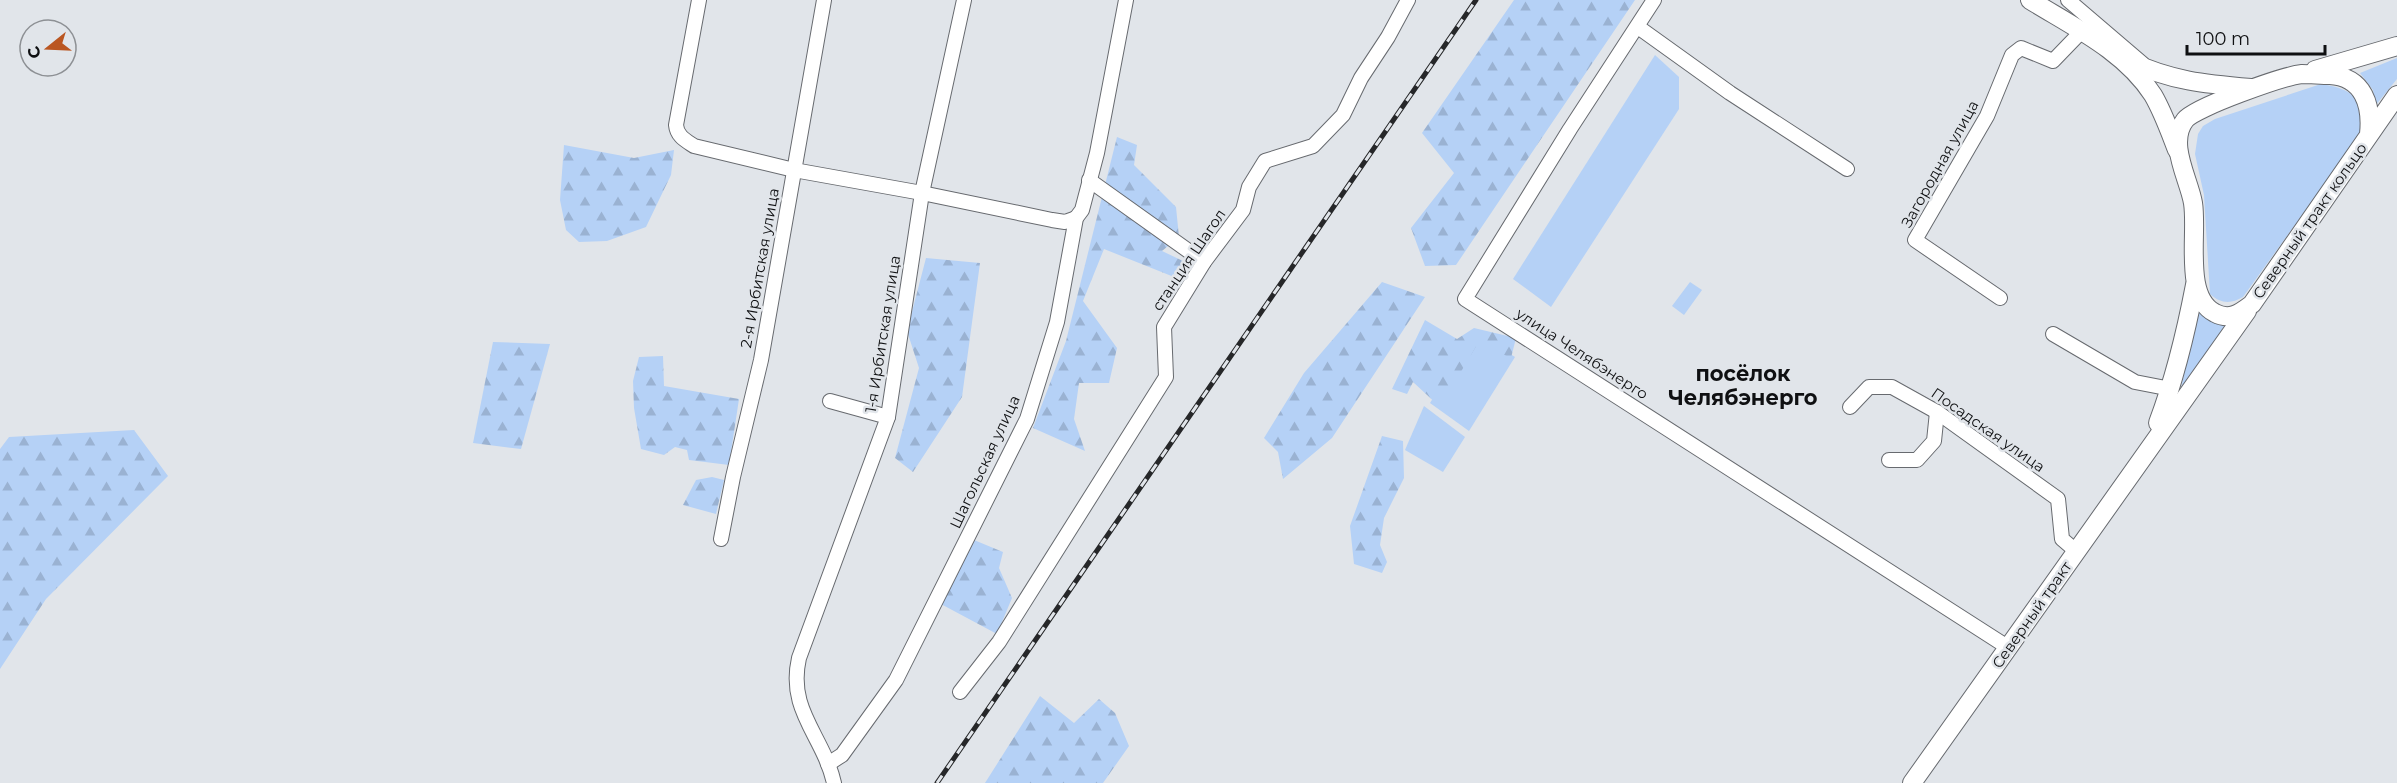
<svg xmlns="http://www.w3.org/2000/svg" width="2397" height="783" font-family="Montserrat,sans-serif">
  <defs>
    <pattern id="forest-firs" width="22" height="20" patternUnits="userSpaceOnUse" patternTransform="scale(1.5)"><rect width="22" height="20" fill="#b5d1f6"/><path d="M5 1l3.5 6h-7zM16 11l3.5 6h-7z" fill="#9ab2d2"/></pattern>
  </defs>
  <rect width="100%" height="100%" fill="#e1e5ea"/>
  <g fill="#b5d1f6">
    <polygon points="1655,55 1679,77 1679,109 1551,307 1513,279"/>
    <polygon points="2397,58 2397,79 2375,106 2373,90 2360,73"/>
    <path d="M2321,84c19,3 38,8 42,29 1,6 -1,14 -2,20l-118,164c-12,7 -22,7 -33,-3l-6,-99 -9,-41 3,-20 5,-8 12,-7z"/>
    <polygon points="1690,282 1702,290 1684,315 1672,306"/>
    <polygon points="2198,311 2211,319 2230,322 2180,393"/>
    <polygon points="1475,332 1515,357 1469,431 1430,403"/>
    <polygon points="1424,406 1465,437 1443,472 1405,450"/>
  </g>
  <g fill="url(#forest-firs)">
    <polygon points="1514,0 1635,0 1456,265 1425,266 1411,228 1454,173 1422,133"/>
    <polygon points="1117,137 1137,145 1134,165 1176,207 1179,237 1162,251 1183,261 1179,279 1104,249 1083,301 1117,348 1109,383 1079,383 1074,419 1085,451 1033,428 1066,341"/>
    <polygon points="564,145 634,158 674,150 671,175 646,227 607,241 579,242 566,230 560,200"/>
    <polygon points="926,258 980,263 962,397 913,472 895,458 919,368 907,331"/>
    <polygon points="1382,282 1425,297 1332,438 1283,479 1278,452 1264,438 1304,373"/>
    <polygon points="1425,320 1457,339 1474,328 1516,338 1511,358 1478,343 1440,407 1413,382 1407,394 1392,389"/>
    <polygon points="493,342 550,344 521,449 473,443"/>
    <polygon points="663,356 664,386 739,399 729,465 689,460 687,450 675,447 664,455 641,449 634,408 633,381 639,357"/>
    <polygon points="134,430 168,476 46,599 0,669 0,449 9,437"/>
    <polygon points="1382,436 1403,441 1404,478 1384,518 1380,545 1387,562 1382,573 1354,564 1350,526"/>
    <polygon points="712,477 724,480 716,514 683,505 696,480"/>
    <polygon points="974,540 1003,552 999,568 1012,598 997,634 939,603"/>
    <polygon points="1040,696 1074,723 1099,699 1115,713 1129,746 1103,783 985,783"/>
  </g>
  <g fill="none" stroke-linecap="round" stroke-linejoin="round">
    <g stroke="#676a6f" stroke-width="16">
      <g id="minor">
        <path d="M699,0l-23,125c1,11 9,15 18,21l100,24 128,23 130,27 13,2 11,-4"/>
        <polyline points="1654,0 1570,129 1465,299 2009,648"/>
        <polyline points="2068,0 2143,64"/>
        <polyline points="1638,27 1730,93 1847,169"/>
        <polyline points="1089,180 1204,262"/>
        <polyline points="2000,298 1915,240 1987,116 2012,55 2021,48 2053,61 2081,32"/>
        <polyline points="2053,334 2135,382 2171,389"/>
        <polyline points="830,401 888,417"/>
        <polyline points="1850,407 1869,387 1892,387 1937,412 2058,499 2062,539 2076,551"/>
        <polyline points="1889,460 1917,460 1934,441 1937,412"/>
        <polyline points="721,539 733,477 761,360 824,0"/>
        <polyline points="960,692 999,642 1166,377 1164,327 1204,262 1243,210 1249,187 1265,161 1313,146 1343,115 1361,78 1388,37 1408,0"/>
        <polyline points="828,764 842,755 896,680 1027,419 1057,322 1076,218 1082,210 1097,153 1126,0"/>
        <path d="M834,783c-11,-48 -47,-72 -35,-125l89,-241 34,-224 42,-193"/>
      </g>
    </g>
    <g stroke="#676a6f" stroke-width="20">
      <g id="major">
        <path d="M2030,0c42,26 95,51 123,95 10,17 17,37 24,55"/>
        <path d="M2129,61c42,20 76,23 122,27"/>
        <polyline points="2315,70 2397,46"/>
        <path d="M2369,134c3,-28 -5,-57 -39,-59 -9,0 -19,-1 -28,-1 -18,2 -107,33 -117,46 -18,23 4,59 8,83 5,31 -10,94 22,110 15,8 25,0 37,-9l145,-209"/>
        <path d="M2158,423c17,-45 28,-91 37,-138"/>
        <polyline points="1912,783 2247,311"/>
      </g>
    </g>
    <use href="#minor" stroke="#fff" stroke-width="14"/>
    <use href="#major" stroke="#fff" stroke-width="18"/>
    <g stroke="#262729" stroke-width="5">
      <polyline id="rail" points="937,783 1476,0"/>
    </g>
    <use href="#rail" stroke="#e1e5ea" stroke-width="3" stroke-dasharray="9" stroke-linecap="butt"/>
  </g>
  <g text-anchor="middle" stroke-width="5" stroke-linejoin="round" paint-order="stroke">
    <g font-size="15" fill="#0f1012" stroke="#e1e5ea">
      <text transform="translate(1940 164) rotate(-61)" y="5">Загородная улица</text>
      <text transform="translate(2310 221) rotate(-55)" y="5">Северный тракт кольцо</text>
      <text transform="translate(1189 260) rotate(-56)" y="5">станция Шагол</text>
      <text transform="translate(760 268) rotate(-80)" y="5">2-я Ирбитская улица</text>
      <text transform="translate(883 334) rotate(-81)" y="5">1-я Ирбитская улица</text>
      <text transform="translate(1582 354) rotate(33)" y="5">улица Челябэнерго</text>
      <text transform="translate(1988 430) rotate(35)" y="5">Посадская улица</text>
      <text transform="translate(985 462) rotate(-65)" y="5">Шагольская улица</text>
      <text transform="translate(2032 615) rotate(-55)" y="5">Северный тракт</text>
    </g>
    <g font-size="21" font-weight="bold" fill="#0f1012" stroke="#e1e5ea">
      <text x="1743" y="381">посёлок<tspan x="1743" dy="24">Челябэнерго</tspan></text>
    </g>
  </g>
  <g transform="translate(48 48) rotate(252)"><circle r="28" fill="#e1e5ea" stroke="#8d9094" stroke-width="1.5"/>
  <path d="M0-4.5L10 22L0 15L-10 22Z" fill="#ba5621"/>
  <text y="-9" font-size="16" font-weight="bold" text-anchor="middle" fill="#0f1012">С</text>
  </g>
  <path d="M2187 45v9h138v-9" fill="none" stroke="#0f1012" stroke-width="3"/>
  <text x="2196" y="45" font-size="18" fill="#0f1012" stroke="#e1e5ea" stroke-width="4.5" paint-order="stroke">100 m</text>
</svg>
